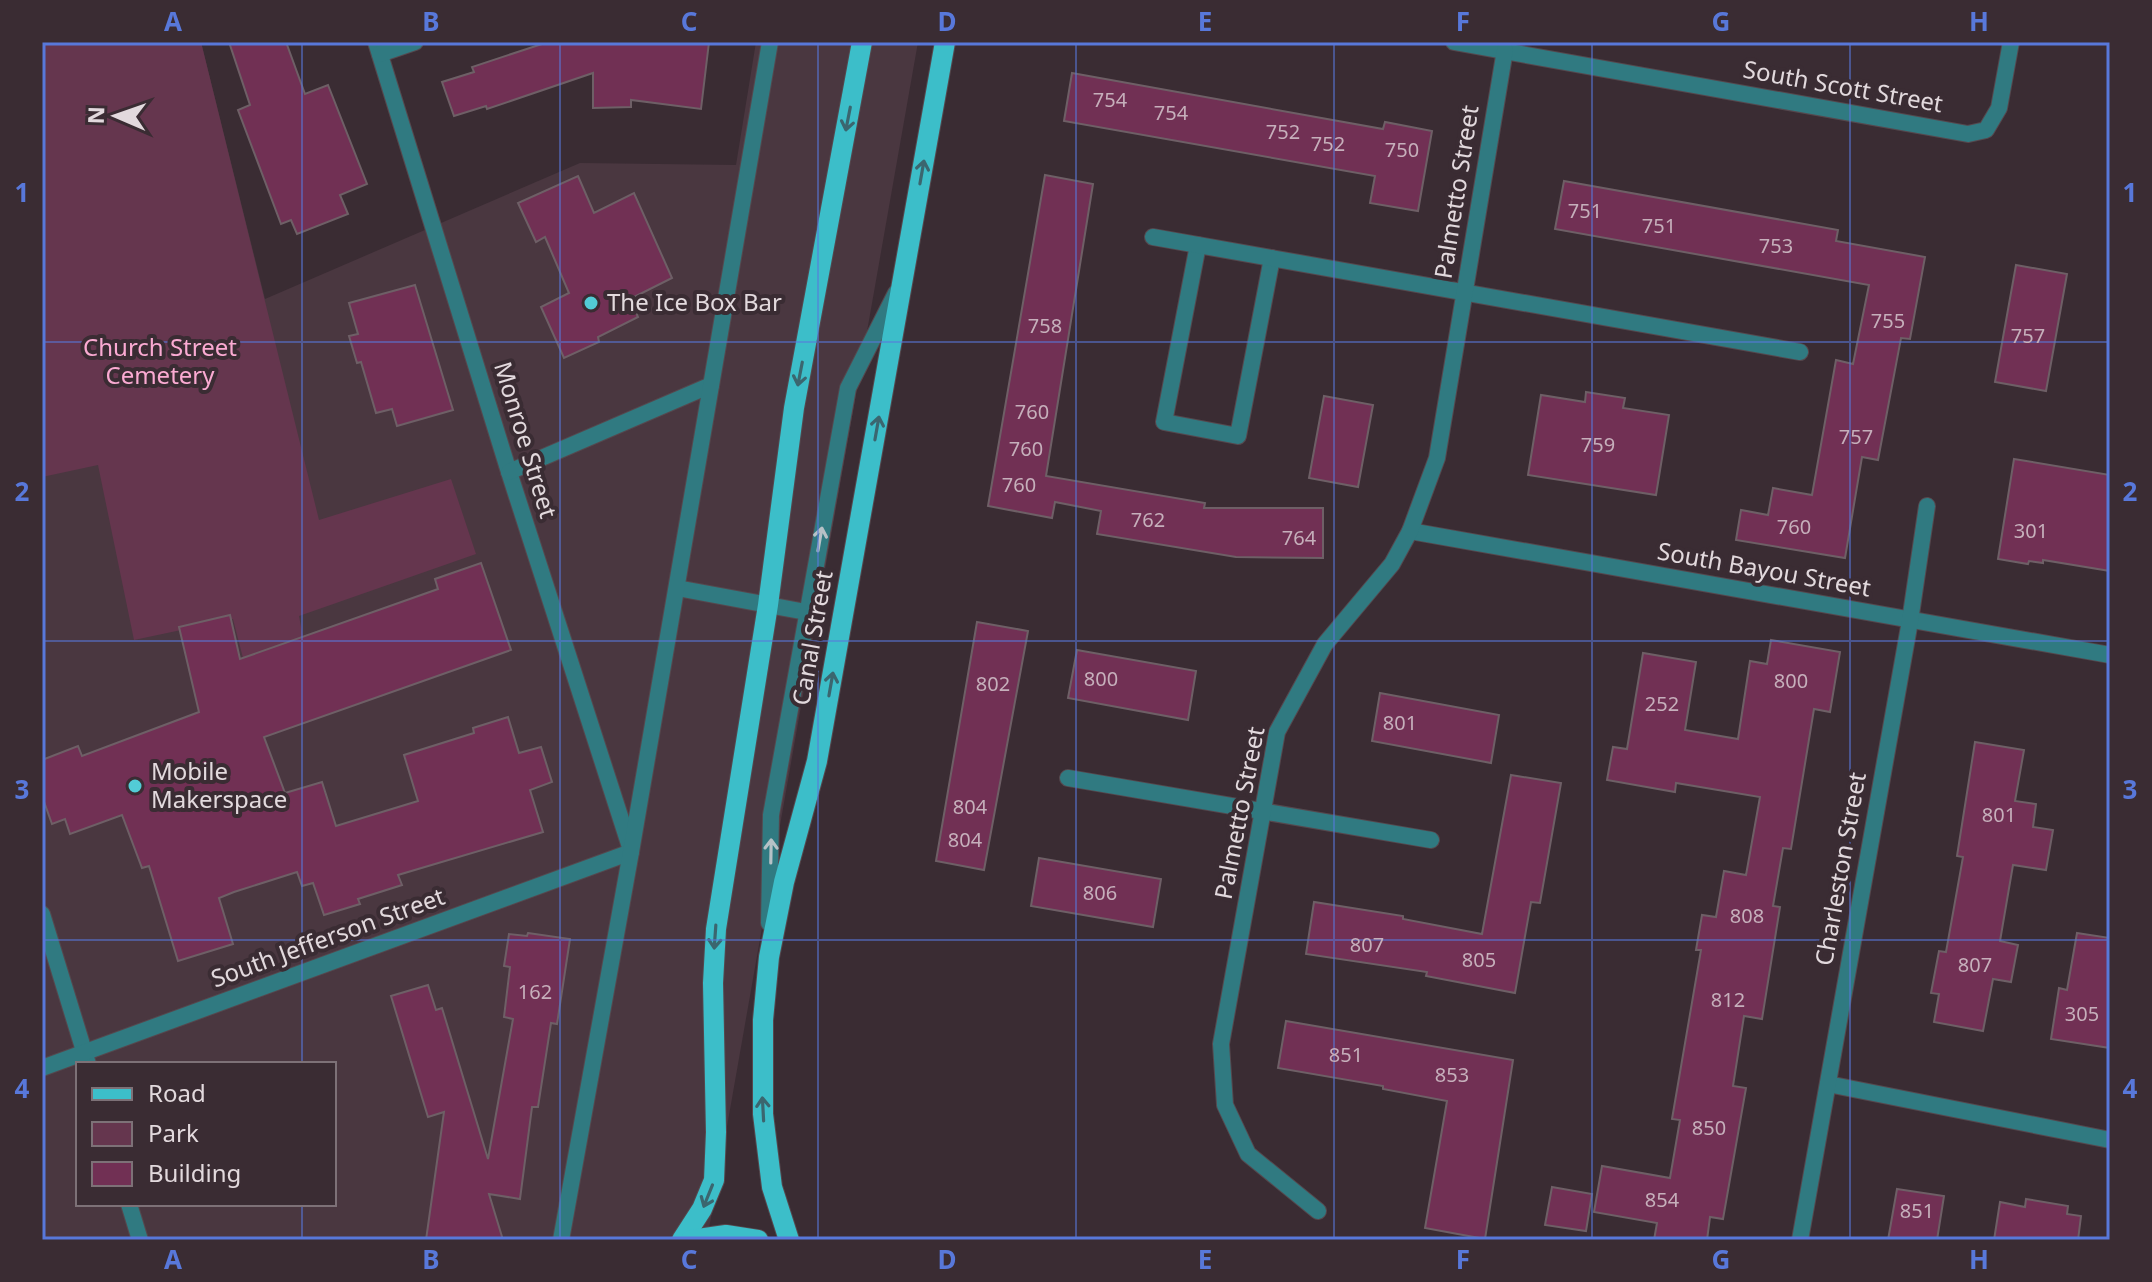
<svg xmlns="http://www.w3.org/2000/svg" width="2152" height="1282" font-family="'Noto Sans',sans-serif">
  <rect width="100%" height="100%" fill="#3a2c33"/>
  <path fill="#4a3740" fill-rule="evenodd" d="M42,42h159l64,257 315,-136 156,2 20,-123h162l-211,1198h-665zM78,1064h256v140h-256z"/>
  <polygon fill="#65364e" points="42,42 201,42 319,520 451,479 476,554 299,616 303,637 437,590 435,579 481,563 511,650 302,724 291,691 256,654 243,658 233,619 134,640 98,465 42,477"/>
  <g fill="#713054" stroke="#6e5f66" stroke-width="2">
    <polygon points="229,42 286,42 305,94 328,85 367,184 340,195 348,214 297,234 291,220 281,224 238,110 250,105"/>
    <polygon points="548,42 709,42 701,109 631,100 631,107 593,108 593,73 487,109 486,106 454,116 442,82 474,72 472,67"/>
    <polygon points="1072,73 1383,129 1385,122 1432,131 1418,211 1370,203 1375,176 1064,121"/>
    <polygon points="1045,175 1093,184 1046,476 1205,503 1204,508 1323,508 1323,558 1236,557 1097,534 1101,511 1055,502 1052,518 988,506"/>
    <polygon points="578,176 594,213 634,193 672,278 630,299 638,317 598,337 599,342 564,358 541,307 569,293 545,237 536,242 518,203"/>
    <polygon points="1564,181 1838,230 1836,241 1925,257 1910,339 1901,338 1878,460 1862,457 1845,558 1736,540 1741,510 1768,515 1773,488 1812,495 1836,360 1853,364 1869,285 1555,229"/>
    <polygon points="2016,265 2067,274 2046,391 1995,382"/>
    <polygon points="415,285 453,410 397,426 392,409 376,413 361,362 357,363 349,336 358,334 349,303"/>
    <polygon points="1586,392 1625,398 1623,408 1669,415 1656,495 1528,475 1541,395 1585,402"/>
    <polygon points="1324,396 1373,405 1358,487 1309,478"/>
    <polygon points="2014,459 2110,475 2110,571 2043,560 2043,563 2029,561 2028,564 1998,559"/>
    <polygon points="481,563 511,650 264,737 285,793 322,782 336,826 418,801 404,755 474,733 473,728 508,717 519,753 541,747 552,782 530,790 543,832 398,875 402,885 358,899 360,904 324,915 313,883 302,886 297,872 234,892 219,898 233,944 178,961 149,866 142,868 122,815 70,834 65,819 52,824 42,796 42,760 78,746 82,756 199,712 179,627 230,615 240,659 438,589 435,579"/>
    <polygon points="977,622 1028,631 984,870 936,861"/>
    <polygon points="1771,640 1840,652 1830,712 1814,709 1791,849 1783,848 1773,906 1780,907 1762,1019 1744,1016 1733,1086 1746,1088 1723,1219 1710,1217 1707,1240 1654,1240 1657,1223 1594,1212 1602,1166 1670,1178 1680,1120 1672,1119 1701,950 1696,950 1702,915 1716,917 1724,871 1746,875 1760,797 1676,783 1675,792 1607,780 1613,747 1627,749 1643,653 1696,662 1685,730 1738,739 1750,661 1767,664"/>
    <polygon points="1077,650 1196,671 1188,720 1068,698"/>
    <polygon points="1380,693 1499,715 1491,763 1372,741"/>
    <polygon points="1975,742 2024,750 2015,801 2036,804 2033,827 2053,830 2046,870 2013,865 2000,941 2018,945 2011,982 1993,979 1983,1031 1934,1022 1939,994 1931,993 1939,951 1946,952 1963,857 1957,856"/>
    <polygon points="1511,775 1561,783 1540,903 1531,902 1515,993 1426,976 1427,972 1306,954 1314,902 1403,916 1403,919 1482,934"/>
    <polygon points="1039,858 1161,879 1153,927 1031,906"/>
    <polygon points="528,933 570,939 557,1024 551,1023 538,1107 532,1107 520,1199 489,1194 503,1240 426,1240 444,1112 428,1117 391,996 428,985 436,1010 442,1008 488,1159 513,1019 504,1017 510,967 504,966 509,934 527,936"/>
    <polygon points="2077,933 2110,938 2110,1048 2051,1039 2059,988 2067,990"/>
    <polygon points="1286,1021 1513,1060 1485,1239 1425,1228 1447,1101 1383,1089 1383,1086 1278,1068"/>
    <polygon points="1552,1187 1592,1194 1586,1231 1545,1225"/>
    <polygon points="1897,1189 1944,1196 1937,1240 1888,1240"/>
    <polygon points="2026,1199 2068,1206 2067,1214 2081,1216 2078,1240 1994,1240 2000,1202 2025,1207"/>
  </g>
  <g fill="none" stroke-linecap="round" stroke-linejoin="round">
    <g stroke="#55484e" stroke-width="18">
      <polyline id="service" points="1198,245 1164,422 1238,436 1272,258"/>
    </g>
    <g stroke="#55484e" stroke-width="18">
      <g id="minor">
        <polyline points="376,42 509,472 630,847"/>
        <polyline points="1454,42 1968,134 1986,130 1999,108 2011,42"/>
        <polyline points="380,54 415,42"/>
        <polyline points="1153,237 1800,352"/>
        <polyline points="509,472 711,385"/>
        <polyline points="1410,531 2110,655"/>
        <polyline points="677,588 806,612"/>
        <polyline points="1068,778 1431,840"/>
        <polyline points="42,914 88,1064"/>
        <polyline points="769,923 771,815 848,388 896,293"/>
        <polyline points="42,1068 631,852"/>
        <polyline points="1828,1084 2110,1140"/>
        <polyline points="129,1204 140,1240"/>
        <polyline points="1318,1211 1248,1154 1225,1105 1221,1044 1277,732 1325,644 1392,564 1410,531 1437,458 1505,50"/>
        <polyline points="561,1240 631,852 770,42"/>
        <polyline points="1800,1240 1910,621 1927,506"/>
      </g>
    </g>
    <g stroke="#55484e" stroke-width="22">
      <g id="primary">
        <polyline points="682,1240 702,1209 714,1180 716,1132 713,983 716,929 768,605 794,408 862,42"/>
        <polyline points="691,1240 726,1235 758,1240"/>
        <polyline points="789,1240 772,1187 763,1114 763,1020 769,957 784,882 817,761 945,42"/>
      </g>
    </g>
    <use href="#service" stroke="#307a81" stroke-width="16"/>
    <use href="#minor" stroke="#307a81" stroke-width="16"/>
    <use href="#primary" stroke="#3cbec9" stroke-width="20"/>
  </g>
  <defs><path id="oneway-shaft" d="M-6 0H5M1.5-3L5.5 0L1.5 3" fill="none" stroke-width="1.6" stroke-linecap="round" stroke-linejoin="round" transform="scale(2)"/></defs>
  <g stroke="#3b666f">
    <use href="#oneway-shaft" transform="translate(848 119) rotate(101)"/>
    <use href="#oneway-shaft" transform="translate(922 172) rotate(-80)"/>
    <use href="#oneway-shaft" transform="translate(800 374) rotate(101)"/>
    <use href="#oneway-shaft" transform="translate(877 428) rotate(-80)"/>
    <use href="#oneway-shaft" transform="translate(831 684) rotate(-80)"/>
    <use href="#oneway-shaft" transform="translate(715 937) rotate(94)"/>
    <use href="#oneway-shaft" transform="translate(763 1109) rotate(-93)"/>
    <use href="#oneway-shaft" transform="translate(708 1196) rotate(112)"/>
  </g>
  <g stroke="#b6c1c6">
    <use href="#oneway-shaft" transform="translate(820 539) rotate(-80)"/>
    <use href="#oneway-shaft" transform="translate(771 851) rotate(-89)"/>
  </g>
  <path fill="none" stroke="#5878da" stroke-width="2" stroke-opacity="0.55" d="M302,42v1022M560,42v1198M818,42v1198M1076,42v1198M1334,42v1198M1592,42v1198M1850,42v1198M42,342h2068M42,641h2068M42,940h2068M302,1204v36"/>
  <g fill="#52ccd6" stroke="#3a2c33" stroke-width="3">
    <circle cx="591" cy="303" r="8"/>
    <circle cx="135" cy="786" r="8"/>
  </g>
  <g text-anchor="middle" stroke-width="8" stroke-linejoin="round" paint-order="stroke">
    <g font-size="20" fill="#c6afbb">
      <text x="1110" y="107">754</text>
      <text x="1171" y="120">754</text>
      <text x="1283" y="139">752</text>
      <text x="1328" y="151">752</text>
      <text x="1402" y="157">750</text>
      <text x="1585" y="218">751</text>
      <text x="1659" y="233">751</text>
      <text x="1776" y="253">753</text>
      <text x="1888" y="328">755</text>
      <text x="1045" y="333">758</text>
      <text x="2028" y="343">757</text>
      <text x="1032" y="419">760</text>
      <text x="1856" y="444">757</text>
      <text x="1598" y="452">759</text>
      <text x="1026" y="456">760</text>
      <text x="1019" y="492">760</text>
      <text x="1148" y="527">762</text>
      <text x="1794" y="534">760</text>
      <text x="2031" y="538">301</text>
      <text x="1299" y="545">764</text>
      <text x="1101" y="686">800</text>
      <text x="1791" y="688">800</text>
      <text x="993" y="691">802</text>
      <text x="1662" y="711">252</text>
      <text x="1400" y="730">801</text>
      <text x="970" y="814">804</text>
      <text x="1999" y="822">801</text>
      <text x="965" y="847">804</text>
      <text x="1100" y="900">806</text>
      <text x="1747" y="923">808</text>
      <text x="1367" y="952">807</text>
      <text x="1479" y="967">805</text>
      <text x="1975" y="972">807</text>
      <text x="535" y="999">162</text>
      <text x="1728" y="1007">812</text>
      <text x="2082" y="1021">305</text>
      <text x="1346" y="1062">851</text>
      <text x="1452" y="1082">853</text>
      <text x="1709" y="1135">850</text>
      <text x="1662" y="1207">854</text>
      <text x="1917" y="1218">851</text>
    </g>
    <g font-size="24" fill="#e2d9dd" stroke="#3a2c33">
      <text transform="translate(1843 87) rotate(10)" y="8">South Scott Street</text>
      <text transform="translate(1457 192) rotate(-81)" y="8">Palmetto Street</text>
      <text transform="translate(525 440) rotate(73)" y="8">Monroe Street</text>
      <text transform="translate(1764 570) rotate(10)" y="8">South Bayou Street</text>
      <text transform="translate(813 638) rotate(-80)" y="8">Canal Street</text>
      <text transform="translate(1240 813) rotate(-79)" y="8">Palmetto Street</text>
      <text transform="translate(1841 869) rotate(-80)" y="8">Charleston Street</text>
      <text transform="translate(328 938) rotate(-20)" y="8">South Jefferson Street</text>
    </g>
    <g font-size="24" fill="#e2d9dd" stroke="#3a2c33" text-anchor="start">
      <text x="607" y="311">The Ice Box Bar</text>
      <text x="151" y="780">Mobile<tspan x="151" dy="28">Makerspace</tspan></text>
    </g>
    <g font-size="24" fill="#faaad2" stroke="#3a2c33">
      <text x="160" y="356">Church Street<tspan x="160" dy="28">Cemetery</tspan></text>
    </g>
  </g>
  <rect width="2152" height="1282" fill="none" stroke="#3a2c33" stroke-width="88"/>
  <rect x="76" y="1062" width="260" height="144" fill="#3a2c33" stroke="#7d7177" stroke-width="2"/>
  <rect x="92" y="1088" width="40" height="12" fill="#3cbec9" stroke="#7d7177" stroke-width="2"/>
  <text x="148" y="1102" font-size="24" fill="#e2d9dd">Road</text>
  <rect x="92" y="1122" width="40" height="24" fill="#65364e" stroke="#7d7177" stroke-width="2"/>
  <text x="148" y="1142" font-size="24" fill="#e2d9dd">Park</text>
  <rect x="92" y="1162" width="40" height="24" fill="#713054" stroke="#7d7177" stroke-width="2"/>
  <text x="148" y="1182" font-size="24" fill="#e2d9dd">Building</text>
  <g transform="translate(116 116) rotate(272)" stroke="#3a2c33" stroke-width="6" paint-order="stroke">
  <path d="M0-6L14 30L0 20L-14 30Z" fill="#e2d9dd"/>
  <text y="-12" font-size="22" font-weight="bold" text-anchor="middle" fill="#e2d9dd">N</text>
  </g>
  <rect x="44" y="44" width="2064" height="1194" fill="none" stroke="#5878da" stroke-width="3"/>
  <g font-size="26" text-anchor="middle" font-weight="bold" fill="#5878da">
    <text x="173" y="31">A</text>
    <text x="431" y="31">B</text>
    <text x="689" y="31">C</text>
    <text x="947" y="31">D</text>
    <text x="1205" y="31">E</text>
    <text x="1463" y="31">F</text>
    <text x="1721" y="31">G</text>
    <text x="1979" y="31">H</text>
    <text x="22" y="202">1</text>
    <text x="2130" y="202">1</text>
    <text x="22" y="501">2</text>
    <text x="2130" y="501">2</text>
    <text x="22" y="799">3</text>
    <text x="2130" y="799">3</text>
    <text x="22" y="1098">4</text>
    <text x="2130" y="1098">4</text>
    <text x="173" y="1269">A</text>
    <text x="431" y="1269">B</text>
    <text x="689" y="1269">C</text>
    <text x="947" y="1269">D</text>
    <text x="1205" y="1269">E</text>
    <text x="1463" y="1269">F</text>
    <text x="1721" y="1269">G</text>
    <text x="1979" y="1269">H</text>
  </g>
</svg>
